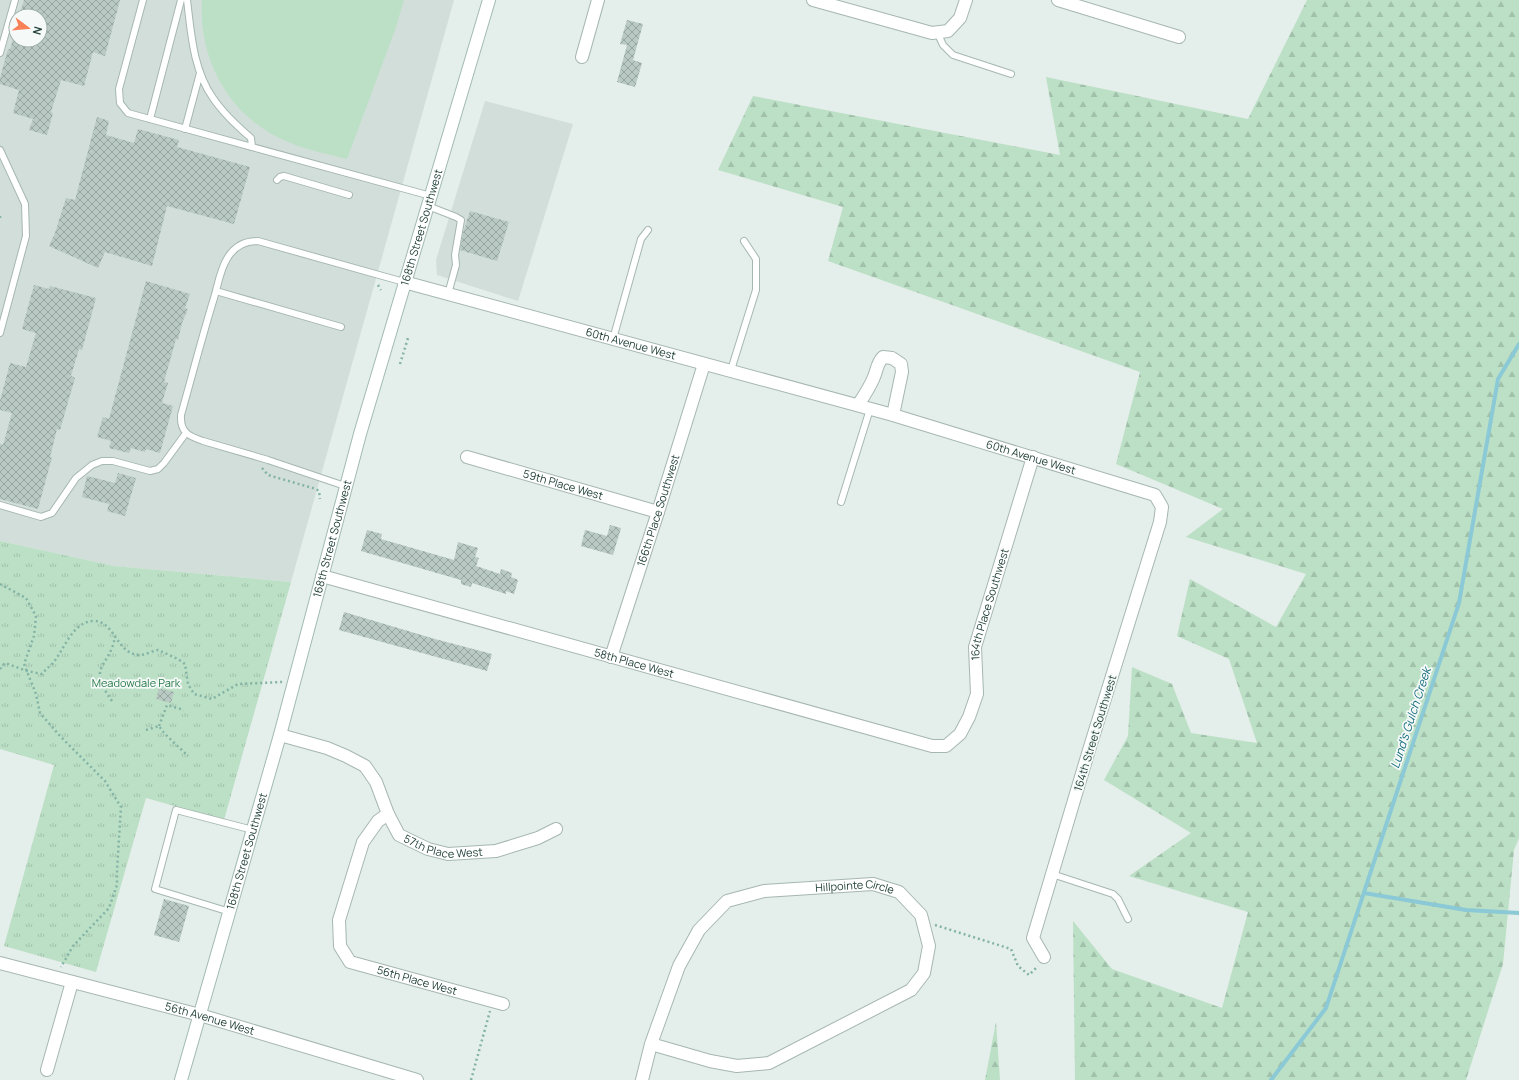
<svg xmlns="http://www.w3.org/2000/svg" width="1519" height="1080" font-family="Manrope,sans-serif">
  <defs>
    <pattern id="grass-tufts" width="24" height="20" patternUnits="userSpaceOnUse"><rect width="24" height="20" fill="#bce0c6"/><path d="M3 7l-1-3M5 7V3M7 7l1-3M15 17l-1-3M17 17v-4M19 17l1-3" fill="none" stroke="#a1c1ab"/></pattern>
    <pattern id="forest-firs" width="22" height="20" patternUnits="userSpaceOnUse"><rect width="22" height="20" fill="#bce0c6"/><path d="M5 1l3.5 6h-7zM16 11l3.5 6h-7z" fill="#a1c1ab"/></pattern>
    <pattern id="building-cross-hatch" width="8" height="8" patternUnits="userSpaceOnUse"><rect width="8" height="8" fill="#b9c9c3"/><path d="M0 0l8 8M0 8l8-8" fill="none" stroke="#96a59f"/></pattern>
  </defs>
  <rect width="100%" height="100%" fill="#e4eeea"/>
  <g fill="#d2ded9" fill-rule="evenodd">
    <path d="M0,0h454l-163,582 -177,-16 -114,-25zM16,16h24v24h-24z"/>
    <polygon points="485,101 573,124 518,301 437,275 436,260"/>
  </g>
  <polygon fill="url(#grass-tufts)" points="0,541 114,566 291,582 224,820 146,798 96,972 4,946 54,765 0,749"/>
  <g fill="url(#forest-firs)">
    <polygon points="1307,0 1519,0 1519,838 1514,850 1503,964 1466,1080 1075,1080 1073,921 1112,969 1222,1008 1248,912 1129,876 1191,833 1104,780 1128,736 1132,667 1172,684 1191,733 1257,743 1229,659 1177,636 1190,579 1276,627 1306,574 1186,537 1223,509 1116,464 1140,372 828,261 843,207 718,170 753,96 1060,155 1046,77 1248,119"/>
    <polygon points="996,1022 1000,1080 985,1080"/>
  </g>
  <path fill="#bce0c6" d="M202,0h202l-9,30 -48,129c-19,-5 -41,-9 -59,-17 -57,-23 -90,-81 -86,-142z"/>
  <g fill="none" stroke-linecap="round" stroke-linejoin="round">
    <g stroke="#8ac9d5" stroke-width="4">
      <polyline points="1364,893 1466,910 1519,913"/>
      <polyline points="1271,1080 1326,1008 1459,603 1498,379 1519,344"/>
    </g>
  </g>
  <g fill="url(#building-cross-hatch)">
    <polygon points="24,0 120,0 105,56 93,52 84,86 61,80 51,112 53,113 47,135 29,130 33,119 13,113 19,90 0,84 0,78 8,49 10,49 13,40 40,40 40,16 19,16"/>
    <polygon points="627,20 643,24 633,60 642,63 635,87 617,82 627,45 620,44"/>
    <polygon points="97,117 109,121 106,135 134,143 138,129 179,140 177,147 250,167 234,224 167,206 152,266 105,252 98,268 49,246 55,233 66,198 75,200"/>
    <polygon points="470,211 509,222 497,261 460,250 463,233"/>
    <polygon points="146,281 190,294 185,308 188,309 182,323 178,340 176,339 164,382 168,383 162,403 173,406 160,453 146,449 145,452 131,448 129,453 109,448 111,441 97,437 103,417 109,419"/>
    <polygon points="34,285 49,289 50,286 96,298 82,350 79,349 71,376 75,378 60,430 57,429 50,457 52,457 38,509 0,499 0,444 3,445 12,413 0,410 0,401 10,363 26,367 36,333 22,329"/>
    <polygon points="118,473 136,478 125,516 107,511 109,504 82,497 87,476 115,483"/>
    <polygon points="610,525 621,528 613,555 581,546 585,530 607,536"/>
    <polygon points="367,530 382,534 381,539 454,560 458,542 478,548 475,557 479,558 476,566 500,574 501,569 512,573 511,577 518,580 514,594 506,591 506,594 472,583 471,587 461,584 461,580 361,551"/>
    <polygon points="344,612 435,639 492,654 487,671 339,630"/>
    <polygon points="159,688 174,692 171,703 156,699"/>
    <polygon points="164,899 189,906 179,942 154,935"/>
  </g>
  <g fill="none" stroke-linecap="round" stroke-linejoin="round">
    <g stroke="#a6b7b1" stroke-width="8">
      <g id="lane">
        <polyline points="143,0 119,89 120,103 128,113 431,196"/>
        <path d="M187,0c4,32 6,70 26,98 10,15 24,28 38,40l1,9"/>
        <polyline points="937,32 943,45 953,55 1011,74"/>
        <polyline points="0,53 15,0"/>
        <polyline points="150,119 181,0"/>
        <polyline points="185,129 200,73"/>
        <polyline points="0,150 25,204 26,236 0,333"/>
        <polyline points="277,180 280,177 284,176 349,195"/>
        <polyline points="428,206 456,217 461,220 455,255 456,265 448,294"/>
        <polyline points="216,291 341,327"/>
        <polyline points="613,339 641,239 648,230"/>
        <polyline points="731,370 756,290 756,259 744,241"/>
        <path d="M345,486l-77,-26 -65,-19c-15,-5 -23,-9 -22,-26 11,-39 21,-78 33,-117 4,-13 6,-29 14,-41 7,-11 18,-16 30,-16l146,41"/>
        <polyline points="841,502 870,409"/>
        <polyline points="0,505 41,517 52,513 76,478 92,465 102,461 113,461 150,471 158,469 164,463 186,433"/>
        <polyline points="1052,874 1113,894 1118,899 1128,919"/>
        <polyline points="230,912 155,889 176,810 253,830"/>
      </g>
    </g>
    <g stroke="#a6b7b1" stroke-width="14">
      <g id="street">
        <polyline points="813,0 932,33 948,31 960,18 966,0"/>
        <polyline points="1058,0 1179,37"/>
        <polyline points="582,57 598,0"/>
        <path id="s1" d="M404,282l489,133 262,80 7,12 -2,15 -71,228 -56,188 11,19"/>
        <path d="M858,405c6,-9 12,-18 16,-28 3,-7 3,-14 9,-20l9,1 9,6 1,8 -9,43"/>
        <path id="s2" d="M467,457l191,55"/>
        <path id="s3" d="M322,576l610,170h14l14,-12 9,-17 8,-23 -2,-47 58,-190"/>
        <path id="s4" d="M611,657l47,-145 46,-148"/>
        <path id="s5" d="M280,735l47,13 19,8 19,10 11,16 12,32 11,21 29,14 20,5 48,-3 42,-13 18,-9"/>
        <path id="s6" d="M388,814l-10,7 -15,21 -24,78 1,26 10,16 153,42"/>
        <path id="s7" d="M0,963l200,52 217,65"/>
        <polyline points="47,1070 72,982"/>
        <path id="s8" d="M642,1080l9,-36 28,-78 20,-36 28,-29 37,-10 109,-7 26,8 22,23 8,31 -5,27 -13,17 -142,73 -32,3 -27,-5 -59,-17"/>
      </g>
    </g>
    <g stroke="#a2bbb2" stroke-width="14">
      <g id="secondary">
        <path id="s9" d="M181,1080l99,-345 80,-301 129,-434"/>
      </g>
    </g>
    <g stroke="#83b3a5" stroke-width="2.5" stroke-dasharray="2 3" stroke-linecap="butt">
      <polyline points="0,216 0,221"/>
      <polyline points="378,285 381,290"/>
      <polyline points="400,364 408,338"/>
      <polyline points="262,468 268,475 316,489 319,491 320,499"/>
      <polyline points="0,584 26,598 36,616 34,636 24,664 36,694 40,713 60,736 105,781 121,807 117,870 117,885 109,908 73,946 61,967"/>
      <path d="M0,669l5,-6 22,8 15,3c3,-4 7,-7 11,-11 11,-13 20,-43 42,-42 20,1 22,34 45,34 5,0 12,-4 18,-5l20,9 7,5 3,20 6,10 18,5 26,-15 44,-2"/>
      <path d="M112,701c-26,-36 -3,-32 3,-64"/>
      <polyline points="159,726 167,705 184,710"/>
      <polyline points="146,730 159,726 164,733 188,756"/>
      <polyline points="935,925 1011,949 1018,966 1029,975 1038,966"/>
      <polyline points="471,1080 490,1011"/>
    </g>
    <use href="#lane" stroke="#fff" stroke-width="6"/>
    <use href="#street" stroke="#fff" stroke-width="12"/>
    <use href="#secondary" stroke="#fff" stroke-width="12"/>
  </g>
  <g text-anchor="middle" stroke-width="3.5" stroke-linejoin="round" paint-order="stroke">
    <g font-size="11" fill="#224139" stroke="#f5faf8">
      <text dy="4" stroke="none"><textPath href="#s9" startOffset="886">168th Street Southwest</textPath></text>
      <text dy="4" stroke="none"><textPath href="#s1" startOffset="235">60th Avenue West</textPath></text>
      <text dy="4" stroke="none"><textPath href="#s1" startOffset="651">60th Avenue West</textPath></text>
      <text dy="4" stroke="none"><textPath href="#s2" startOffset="100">59th Place West</textPath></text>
      <text dy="4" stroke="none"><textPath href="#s4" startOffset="154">166th Place Southwest</textPath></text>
      <text dy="4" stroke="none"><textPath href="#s9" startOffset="562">168th Street Southwest</textPath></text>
      <text dy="4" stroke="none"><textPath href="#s3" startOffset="801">164th Place Southwest</textPath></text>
      <text dy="4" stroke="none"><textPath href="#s3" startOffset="324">58th Place West</textPath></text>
      <text transform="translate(1095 733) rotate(-73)" y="4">164th Street Southwest</text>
      <text dy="4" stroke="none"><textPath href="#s5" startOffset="215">57th Place West</textPath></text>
      <text dy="4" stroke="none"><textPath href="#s9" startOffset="238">168th Street Southwest</textPath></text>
      <text dy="4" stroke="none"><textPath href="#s8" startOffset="331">Hillpointe Circle</textPath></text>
      <text dy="4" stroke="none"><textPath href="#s6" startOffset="234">56th Place West</textPath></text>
      <text dy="4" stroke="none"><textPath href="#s7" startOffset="217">56th Avenue West</textPath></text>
    </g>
    <g font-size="11" fill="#2a7a4a" stroke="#f5faf8">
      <text x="136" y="687">Meadowdale Park</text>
    </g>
    <g font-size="12" font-style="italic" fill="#186e81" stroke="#f5faf8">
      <text transform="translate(1411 718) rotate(-72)" y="4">Lund's Gulch Creek</text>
    </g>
  </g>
  <g transform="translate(28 28) rotate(106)"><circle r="19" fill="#f5faf8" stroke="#a1b0ac"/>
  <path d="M0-3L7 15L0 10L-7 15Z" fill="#f98158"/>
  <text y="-6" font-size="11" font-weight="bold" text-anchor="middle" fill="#224139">N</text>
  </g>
</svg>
